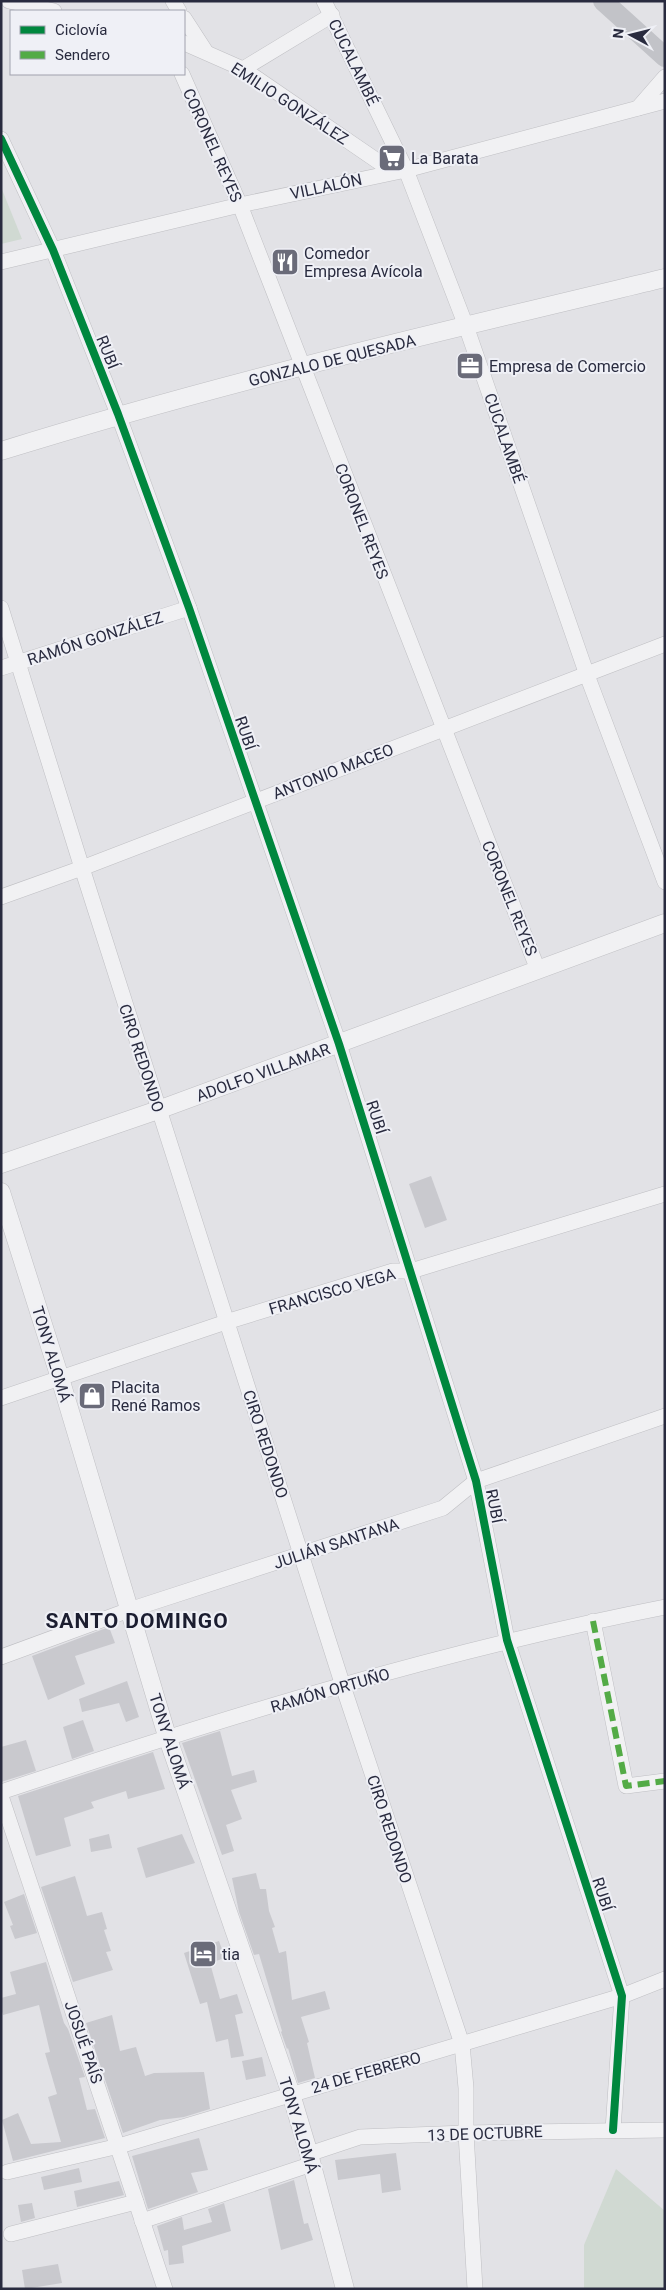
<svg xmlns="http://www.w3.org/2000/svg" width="666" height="2290" font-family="Roboto,sans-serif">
  <rect width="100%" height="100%" fill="#e2e2e6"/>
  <g fill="#d0d9d2">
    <polygon points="1,187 22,239 1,244"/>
    <polygon points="616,2169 665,2211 665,2289 584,2289 584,2245"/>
  </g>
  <g fill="#c9c9ce">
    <polygon points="431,1176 447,1220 425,1228 409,1184"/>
    <polygon points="109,1627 115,1643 75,1656 85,1684 48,1700 32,1656"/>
    <polygon points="127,1681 139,1717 126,1722 119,1703 82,1712 79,1699"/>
    <polygon points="83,1720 94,1751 72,1759 63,1727"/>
    <polygon points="220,1731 232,1776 254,1770 257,1782 231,1790 242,1819 226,1825 234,1851 222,1855 182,1743"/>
    <polygon points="26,1740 36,1771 1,1782 1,1747"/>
    <polygon points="153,1752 165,1789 128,1799 126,1791 91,1802 94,1808 64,1818 71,1846 36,1856 18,1796"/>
    <polygon points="109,1834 112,1848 91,1852 89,1839"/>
    <polygon points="182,1834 195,1863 146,1878 137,1848"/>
    <polygon points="256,1873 260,1889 266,1889 269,1911 275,1927 272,1928 279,1953 286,1951 292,2000 325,1991 330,2009 301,2017 309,2042 307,2043 315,2078 298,2083 288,2048 287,2049 281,2032 282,2031 259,1954 254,1955 239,1912 232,1878"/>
    <polygon points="75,1876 87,1916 102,1912 107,1929 104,1930 111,1951 106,1952 113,1970 73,1982 41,1887"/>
    <polygon points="24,1894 37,1933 15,1939 10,1926 13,1925 4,1902"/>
    <polygon points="219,1941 225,1958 210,1963 220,1999 237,1994 243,2013 235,2015 244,2056 231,2058 228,2039 216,2042 207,2002 200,2004 184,1953"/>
    <polygon points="46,1962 64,2023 68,2029 85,2077 79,2078 87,2110 95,2109 105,2138 13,2161 2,2120 18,2113 31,2144 61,2142 48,2097 57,2094 45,2053 50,2052 39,2005 3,2015 1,2008 1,1998 16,1994 10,1972"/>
    <polygon points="112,2015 120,2051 136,2047 145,2076 154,2073 204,2072 210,2109 184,2117 160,2120 123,2133 86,2023"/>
    <polygon points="262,2057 266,2076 246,2080 242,2061"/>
    <polygon points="199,2138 208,2170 191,2173 198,2192 148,2209 132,2156"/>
    <polygon points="396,2153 401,2190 382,2193 380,2174 338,2180 335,2160"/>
    <polygon points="79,2168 82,2182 44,2190 41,2177"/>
    <polygon points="294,2180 304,2224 308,2223 313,2240 281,2250 268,2189"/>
    <polygon points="119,2181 124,2195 77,2207 74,2191"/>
    <polygon points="32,2203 35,2218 21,2222 18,2205"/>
    <polygon points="224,2203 231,2231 182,2246 184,2263 169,2265 168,2250 164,2251 157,2226 182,2217 184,2230 212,2222 208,2209"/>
    <polygon points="58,2264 62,2283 25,2289 22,2270"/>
  </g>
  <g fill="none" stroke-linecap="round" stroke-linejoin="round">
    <g stroke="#bfbfc3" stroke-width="16">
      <g id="minor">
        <polyline points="9,1 54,11"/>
        <polyline points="173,1 179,11"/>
        <polyline points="324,1 406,170 466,326 587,675 665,882"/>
        <polyline points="184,18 206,52"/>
        <polyline points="184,43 243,69 392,171"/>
        <polyline points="243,69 332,15"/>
        <polyline points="182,74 240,205 538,970"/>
        <polyline points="638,108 665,77"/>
        <polyline points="1,139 53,250 118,414 189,608 339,1044 476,1481 507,1640 622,1996 613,2130"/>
        <polyline points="1,262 240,205 406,170 665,101"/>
        <polyline points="1,608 82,868 343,1686 462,2044 466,2088 466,2133 475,2289"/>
        <polyline points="1,668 189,608"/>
        <polyline points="1,897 82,868 665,644"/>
        <polyline points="1,1398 226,1322 393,1271 411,1271 665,1194"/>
        <polyline points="593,1621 626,1786 665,1781"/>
        <polyline points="1,1657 129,1610 443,1508 476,1481 665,1416"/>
        <path d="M1,1792c218,-73 438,-141 664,-185"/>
        <polyline points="1,1796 165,2289"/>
        <polyline points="309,2154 360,2137 466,2133 665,2130"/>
        <polyline points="7,2172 119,2146 622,1996 665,1979"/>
        <polyline points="142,2221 312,2164"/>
        <polyline points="11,2234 136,2202"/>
      </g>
    </g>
    <g stroke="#bfbfc3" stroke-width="19">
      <g id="tertiary">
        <path d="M1,451c218,-68 442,-120 664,-173"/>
        <polyline points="1,1164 158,1110 665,923"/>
        <polyline points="1,1192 60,1378 167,1736 291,2094 309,2154 345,2289"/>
      </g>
    </g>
    <use href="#minor" stroke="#f1f1f3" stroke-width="15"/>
    <use href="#tertiary" stroke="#f1f1f3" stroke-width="18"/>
    <polyline stroke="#c2c3c8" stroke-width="20" points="603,1 665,57"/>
    <polyline stroke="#53ab46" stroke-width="6" stroke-dasharray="12 6" stroke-linecap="butt" points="593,1621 626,1786 665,1781"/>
    <g stroke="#eff0f6" stroke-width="11">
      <polyline id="cycleway" points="1,139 53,250 118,414 189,608 339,1044 476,1481 507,1640 622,1996 613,2130"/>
    </g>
    <use href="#cycleway" stroke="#00873e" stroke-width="8"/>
  </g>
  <defs>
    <g id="supermarket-square" transform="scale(1.4375)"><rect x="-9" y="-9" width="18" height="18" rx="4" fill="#6a6b79" stroke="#eff0f6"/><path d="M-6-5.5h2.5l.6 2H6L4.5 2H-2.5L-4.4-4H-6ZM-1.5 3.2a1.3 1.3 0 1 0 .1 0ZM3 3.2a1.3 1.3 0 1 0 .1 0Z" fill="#fff"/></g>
    <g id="restaurant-square" transform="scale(1.4375)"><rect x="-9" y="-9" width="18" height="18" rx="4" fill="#6a6b79" stroke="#eff0f6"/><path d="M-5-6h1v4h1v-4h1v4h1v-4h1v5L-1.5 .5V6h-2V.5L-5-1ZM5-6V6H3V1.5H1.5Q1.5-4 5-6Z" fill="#fff"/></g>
    <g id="office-square" transform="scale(1.4375)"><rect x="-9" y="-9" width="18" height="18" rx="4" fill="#6a6b79" stroke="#eff0f6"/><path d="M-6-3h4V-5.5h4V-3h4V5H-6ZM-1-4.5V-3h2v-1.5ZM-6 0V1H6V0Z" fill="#fff"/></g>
    <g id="shop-square" transform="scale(1.4375)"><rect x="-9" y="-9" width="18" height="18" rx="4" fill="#6a6b79" stroke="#eff0f6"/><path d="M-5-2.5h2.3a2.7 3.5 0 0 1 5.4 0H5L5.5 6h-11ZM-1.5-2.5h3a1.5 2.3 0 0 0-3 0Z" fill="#fff"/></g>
    <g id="hotel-square" transform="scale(1.4375)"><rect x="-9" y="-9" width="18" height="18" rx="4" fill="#6a6b79" stroke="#eff0f6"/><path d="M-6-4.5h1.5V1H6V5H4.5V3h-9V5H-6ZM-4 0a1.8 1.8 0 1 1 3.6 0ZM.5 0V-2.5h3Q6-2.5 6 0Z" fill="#fff"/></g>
  </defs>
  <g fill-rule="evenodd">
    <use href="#supermarket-square" x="392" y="158"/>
    <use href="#restaurant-square" x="285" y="262"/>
    <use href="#office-square" x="470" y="366"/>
    <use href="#shop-square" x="92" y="1396"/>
    <use href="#hotel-square" x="203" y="1954"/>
  </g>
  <g text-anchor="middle" stroke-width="4" stroke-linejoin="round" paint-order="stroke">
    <g font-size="16" fill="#292b3f" stroke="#eff0f6">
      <text transform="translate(354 62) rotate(64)" y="6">CUCALAMBÉ</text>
      <text transform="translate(290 103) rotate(33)" y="6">EMILIO GONZÁLEZ</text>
      <text transform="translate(213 145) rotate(66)" y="6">CORONEL REYES</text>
      <text transform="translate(326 186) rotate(-12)" y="6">VILLALÓN</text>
      <text transform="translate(108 352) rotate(68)" y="6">RUBÍ</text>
      <text transform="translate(332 360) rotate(-14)" y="6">GONZALO DE QUESADA</text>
      <text transform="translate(505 438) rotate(71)" y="6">CUCALAMBÉ</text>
      <text transform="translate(362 521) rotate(69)" y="6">CORONEL REYES</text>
      <text transform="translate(95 638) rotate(-18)" y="6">RAMÓN GONZÁLEZ</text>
      <text transform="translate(246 733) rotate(71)" y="6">RUBÍ</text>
      <text transform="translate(333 771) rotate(-21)" y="6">ANTONIO MACEO</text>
      <text transform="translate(510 898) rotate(68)" y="6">CORONEL REYES</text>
      <text transform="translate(142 1058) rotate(72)" y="6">CIRO REDONDO</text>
      <text transform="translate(263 1072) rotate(-20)" y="6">ADOLFO VILLAMAR</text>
      <text transform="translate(377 1117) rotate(72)" y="6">RUBÍ</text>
      <text transform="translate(332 1291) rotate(-16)" y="6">FRANCISCO VEGA</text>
      <text transform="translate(52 1354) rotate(73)" y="6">TONY ALOMÁ</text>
      <text transform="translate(266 1444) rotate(72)" y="6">CIRO REDONDO</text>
      <text transform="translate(495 1506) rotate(79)" y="6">RUBÍ</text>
      <text transform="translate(336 1543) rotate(-18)" y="6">JULIÁN SANTANA</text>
      <text transform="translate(330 1690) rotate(-16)" y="6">RAMÓN ORTUÑO</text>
      <text transform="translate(170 1741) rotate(72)" y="6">TONY ALOMÁ</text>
      <text transform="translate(390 1829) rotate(72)" y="6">CIRO REDONDO</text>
      <text transform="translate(603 1894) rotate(72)" y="6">RUBÍ</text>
      <text transform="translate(84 2042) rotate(71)" y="6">JOSUÉ PAÍS</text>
      <text transform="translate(366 2072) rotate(-16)" y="6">24 DE FEBRERO</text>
      <text transform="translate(299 2125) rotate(73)" y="6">TONY ALOMÁ</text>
      <text transform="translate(485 2133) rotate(-2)" y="6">13 DE OCTUBRE</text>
    </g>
    <g font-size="16" fill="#292b3f" stroke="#eff0f6" text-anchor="start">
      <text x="411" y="164">La Barata</text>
      <text x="304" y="259">Comedor<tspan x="304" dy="18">Empresa Avícola</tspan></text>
      <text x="489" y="372">Empresa de Comercio</text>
      <text x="111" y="1393">Placita<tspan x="111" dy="18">René Ramos</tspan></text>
      <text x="222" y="1960">tia</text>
    </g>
    <g font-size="21" font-weight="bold" letter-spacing="1" fill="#1b1d30" stroke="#eff0f6">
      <text x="137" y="1628">SANTO DOMINGO</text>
    </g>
  </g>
  <rect width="666" height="2290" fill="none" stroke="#292b3f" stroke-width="5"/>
  <rect x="10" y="10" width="175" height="65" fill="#eff0f6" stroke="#a0a1ad"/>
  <rect x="20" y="26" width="25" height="8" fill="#00873e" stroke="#a0a1ad"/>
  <text x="55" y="35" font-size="15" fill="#292b3f">Ciclovía</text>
  <rect x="20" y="51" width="25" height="8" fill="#53ab46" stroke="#a0a1ad"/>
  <text x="55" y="60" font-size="15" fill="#292b3f">Sendero</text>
  <g transform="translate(631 35) rotate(277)" stroke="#eff0f6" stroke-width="4" paint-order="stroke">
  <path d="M0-4L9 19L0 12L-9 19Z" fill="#292b3f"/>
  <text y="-8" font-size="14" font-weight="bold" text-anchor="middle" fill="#292b3f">N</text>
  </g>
</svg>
